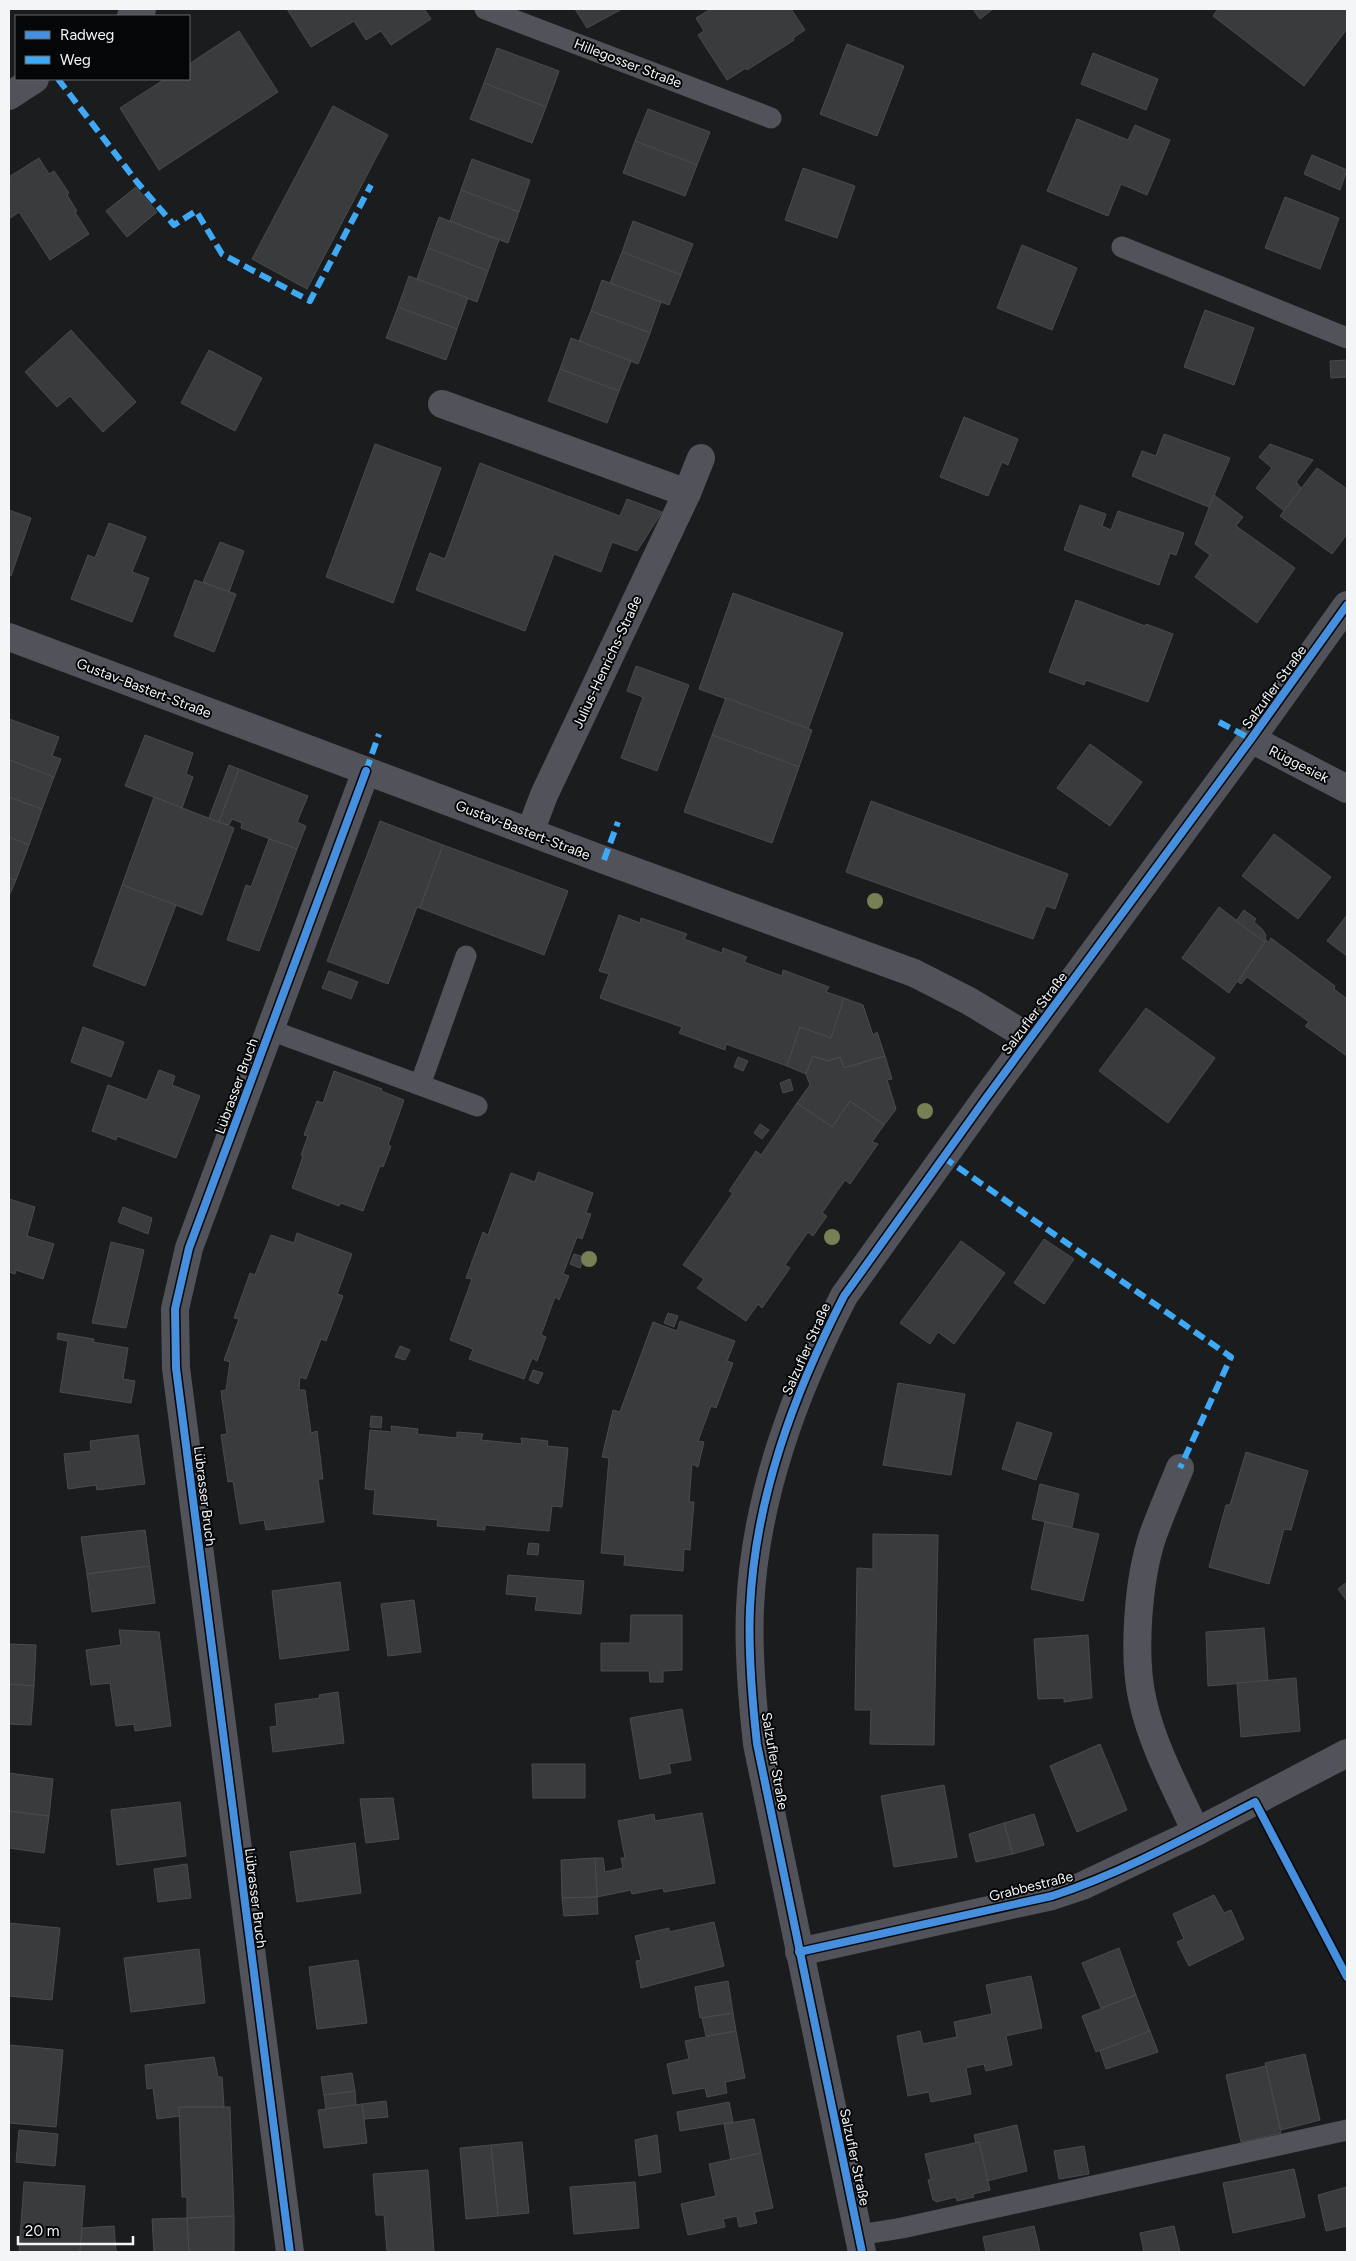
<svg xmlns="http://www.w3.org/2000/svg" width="1356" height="2261" font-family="Figtree,sans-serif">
  <rect width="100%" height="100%" fill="#1a1c1e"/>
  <g fill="#393b3c" stroke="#494b4c">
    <polygon points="287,9 424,9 431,19 391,45 381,31 366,40 354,21 311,47"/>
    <polygon points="575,9 622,9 587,28"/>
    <polygon points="711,9 791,9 805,30 793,38 794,40 747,70 746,68 727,80 698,35 704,31 696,18"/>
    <polygon points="973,9 993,9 980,19"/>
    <polygon points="1218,9 1347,9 1347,29 1304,86 1213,16"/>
    <polygon points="239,31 278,92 159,170 120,108 165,79 189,79 189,64"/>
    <polygon points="847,44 904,66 877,136 820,114"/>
    <polygon points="497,48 559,71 546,107 484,83"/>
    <polygon points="1093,53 1158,79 1146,110 1081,84"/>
    <polygon points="484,83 546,107 532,143 470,119"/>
    <polygon points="333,106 388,135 307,289 252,259"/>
    <polygon points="648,109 710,132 697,165 635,141"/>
    <polygon points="1077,119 1128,140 1135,125 1170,140 1147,195 1121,184 1108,216 1047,191"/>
    <polygon points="635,141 697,165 685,196 623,173"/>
    <polygon points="1312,155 1347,170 1340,190 1304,174"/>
    <polygon points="39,158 49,174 54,171 69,193 67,195 77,211 75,212 89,234 50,260 19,212 9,219 9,177"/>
    <polygon points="472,159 530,180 519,212 461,190"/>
    <polygon points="803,168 855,186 837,238 785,220"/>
    <polygon points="136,187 157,212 127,237 106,211"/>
    <polygon points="461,190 519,212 508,243 450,221"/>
    <polygon points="1285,197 1339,218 1320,269 1265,248"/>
    <polygon points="439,217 499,240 488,271 428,248"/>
    <polygon points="633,221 693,244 681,275 622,252"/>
    <polygon points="1022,245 1077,268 1052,330 997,308"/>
    <polygon points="428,248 488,271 477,302 417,279"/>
    <polygon points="622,252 681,275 669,305 610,283"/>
    <polygon points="409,276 468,298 457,329 398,307"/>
    <polygon points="602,280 661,302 650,333 591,311"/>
    <polygon points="398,307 457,329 446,360 386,338"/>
    <polygon points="1205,310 1254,328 1234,385 1184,367"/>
    <polygon points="591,311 650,333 638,364 579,341"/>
    <polygon points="71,330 136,402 103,432 70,396 57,407 25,372"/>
    <polygon points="571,338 631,361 619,391 560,369"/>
    <polygon points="209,350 262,378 235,431 181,403"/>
    <polygon points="1347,360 1347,377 1331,378 1330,361"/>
    <polygon points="560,369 619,391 607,423 548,401"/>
    <polygon points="964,417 1018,439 1008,465 1002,462 988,496 940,477"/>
    <polygon points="1164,434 1230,458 1209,507 1132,476 1142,451 1156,456"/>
    <polygon points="375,444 441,468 393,603 326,577"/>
    <polygon points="1270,444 1313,460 1296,482 1301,488 1284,511 1256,488 1272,468 1259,457"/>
    <polygon points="480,463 620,516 627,499 662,512 637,551 612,542 601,572 554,554 525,631 416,590 430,553 445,559"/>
    <polygon points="1317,468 1347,489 1347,534 1332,554 1280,516"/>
    <polygon points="1214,495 1243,517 1236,526 1295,568 1257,623 1195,577 1210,555 1195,544"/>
    <polygon points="1080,505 1106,514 1102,526 1111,530 1118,511 1184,533 1176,555 1170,553 1159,585 1064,550"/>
    <polygon points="9,510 31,518 11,576 9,575"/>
    <polygon points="109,523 146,537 132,572 149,578 132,622 71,599 88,555 95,558"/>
    <polygon points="220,542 244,551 229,592 203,582"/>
    <polygon points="195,580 236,594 214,652 174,636"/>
    <polygon points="733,593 843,633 808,729 699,689"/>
    <polygon points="1076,600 1145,626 1146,624 1173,634 1148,702 1086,680 1084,685 1049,672"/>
    <polygon points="636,666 689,685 657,771 621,758 643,697 627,691"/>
    <polygon points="726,698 812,730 799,767 712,735"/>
    <polygon points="9,719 59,737 52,756 61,759 54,777 9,760"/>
    <polygon points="145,735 193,753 186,774 193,777 182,808 125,786"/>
    <polygon points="712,735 799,767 772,843 684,812"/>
    <polygon points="1090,744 1142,782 1110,826 1057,788"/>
    <polygon points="9,760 54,777 42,809 9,797"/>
    <polygon points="229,765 239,769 219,822 209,818"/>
    <polygon points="239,769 308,796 297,822 306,826 297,849 241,828 242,823 232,819 229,825 219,822"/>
    <polygon points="9,797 42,809 29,845 9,837"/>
    <polygon points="154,797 234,828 202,915 122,885"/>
    <polygon points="871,801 1068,874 1055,909 1046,906 1033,939 846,872"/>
    <polygon points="380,821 443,845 420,908 417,907 388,984 327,961"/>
    <polygon points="1274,834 1331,877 1298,919 1242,876"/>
    <polygon points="9,837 29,845 16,880 9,878"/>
    <polygon points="269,839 297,849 259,951 227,940 246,885 251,887"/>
    <polygon points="443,845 568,891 544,955 420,908"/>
    <polygon points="9,878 16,880 9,896"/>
    <polygon points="122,885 176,905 145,986 93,966"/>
    <polygon points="1219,907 1265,942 1229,993 1182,958"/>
    <polygon points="1244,910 1256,919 1254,922 1262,929 1266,935 1265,939 1269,942 1271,938 1335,986 1334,989 1347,999 1347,1056 1305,1026 1309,1022 1247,977 1241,984 1238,982 1265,942 1236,921"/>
    <polygon points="619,915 640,923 641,918 687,934 684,939 722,953 723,948 747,957 744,962 782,976 783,970 829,987 826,992 844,998 831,1038 800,1027 787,1066 726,1044 725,1050 679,1033 682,1027 600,998 609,974 599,971"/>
    <polygon points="1347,915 1347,956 1327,941"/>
    <polygon points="329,971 358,982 351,999 322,988"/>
    <polygon points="844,998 863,1005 873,1035 877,1032 885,1056 844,1068 840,1057 828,1061 813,1056 806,1074 787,1066 800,1027 831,1038"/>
    <polygon points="1146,1008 1215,1058 1168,1123 1099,1071"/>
    <polygon points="83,1027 124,1042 111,1077 71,1062"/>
    <polygon points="813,1056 828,1061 840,1057 844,1068 885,1056 892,1079 887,1080 896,1109 884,1125 850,1101 832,1127 797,1103 810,1085 806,1074"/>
    <polygon points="738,1057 748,1061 743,1071 734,1067"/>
    <polygon points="159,1070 175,1076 172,1085 200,1096 176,1158 117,1136 116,1140 92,1131 108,1085 147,1100"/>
    <polygon points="334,1071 382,1089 381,1091 404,1100 388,1145 391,1146 383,1167 380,1166 363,1211 341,1203 339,1206 292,1188 303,1156 301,1155 308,1136 304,1135 317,1101 323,1103"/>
    <polygon points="790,1079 793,1090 783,1093 780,1083"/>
    <polygon points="850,1101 884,1125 872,1142 878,1144 850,1184 845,1180 822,1213 827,1216 813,1236 808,1232 785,1265 790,1268 762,1308 758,1304 746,1321 697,1288 704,1279 683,1265 733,1193 729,1191 756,1151 761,1155 797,1103 832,1127"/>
    <polygon points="760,1124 769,1130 762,1139 754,1133"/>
    <polygon points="538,1172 593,1193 586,1213 591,1214 582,1239 577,1237 563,1274 569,1276 559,1300 555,1297 541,1335 546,1337 537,1361 532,1358 524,1379 469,1359 473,1349 450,1340 472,1279 466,1278 483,1232 488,1235 511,1173 535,1182"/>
    <polygon points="9,1199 35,1207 27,1236 54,1244 43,1279 16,1270 15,1274 9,1272"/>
    <polygon points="123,1207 152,1218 148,1234 118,1222"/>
    <polygon points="297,1233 352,1254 337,1294 343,1296 326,1341 321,1339 306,1379 300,1377 299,1390 305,1390 311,1433 317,1431 323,1479 318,1479 324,1522 266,1530 264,1520 240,1524 233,1481 228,1482 221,1435 227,1434 221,1391 226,1390 230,1362 224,1360 239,1319 234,1318 250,1273 255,1275 271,1235 294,1243"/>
    <polygon points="1044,1239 1074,1259 1044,1304 1014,1283"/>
    <polygon points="961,1241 1005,1273 954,1344 938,1332 930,1344 900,1323"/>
    <polygon points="111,1242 144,1250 126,1328 92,1323"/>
    <polygon points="574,1254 584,1257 580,1268 570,1264"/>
    <polygon points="668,1313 678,1316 674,1327 664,1323"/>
    <polygon points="680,1321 735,1341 727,1361 733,1363 716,1408 711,1406 698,1441 704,1442 698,1467 692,1464 689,1502 694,1502 690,1550 684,1549 683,1571 624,1565 625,1555 601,1553 609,1458 602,1457 613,1410 620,1412 653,1322 677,1331"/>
    <polygon points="58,1333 94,1339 93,1342 128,1348 123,1379 135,1381 131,1403 60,1392 68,1341 57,1339"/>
    <polygon points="400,1346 410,1350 405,1360 395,1357"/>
    <polygon points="533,1370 543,1373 538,1384 529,1380"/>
    <polygon points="898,1383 965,1394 951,1475 883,1465"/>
    <polygon points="371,1416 382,1417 381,1428 370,1427"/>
    <polygon points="1017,1422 1052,1433 1036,1480 1002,1469"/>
    <polygon points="391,1426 418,1429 417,1434 457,1438 457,1432 483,1434 481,1440 522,1444 521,1438 548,1441 547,1446 568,1448 562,1507 552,1506 549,1531 485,1525 485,1530 437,1526 438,1520 373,1514 375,1490 365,1489 370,1430 392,1432"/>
    <polygon points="138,1435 145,1484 97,1490 96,1485 68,1489 64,1454 91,1451 90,1441"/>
    <polygon points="1246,1452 1308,1471 1291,1530 1284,1529 1269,1584 1209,1567 1226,1505 1230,1505"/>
    <polygon points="1040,1484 1079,1494 1072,1527 1032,1519"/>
    <polygon points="1045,1522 1099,1534 1083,1601 1031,1589"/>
    <polygon points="145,1530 150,1566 87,1574 81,1537"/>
    <polygon points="873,1534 938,1535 934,1745 870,1744 871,1710 855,1710 857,1568 873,1569"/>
    <polygon points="529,1543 539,1544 538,1555 527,1554"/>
    <polygon points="150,1566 155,1603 92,1612 87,1574"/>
    <polygon points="508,1575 584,1581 581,1614 535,1610 537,1597 506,1594"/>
    <polygon points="340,1582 349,1650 280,1659 272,1591"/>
    <polygon points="1347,1582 1347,1601 1338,1589"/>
    <polygon points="414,1600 421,1652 388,1656 381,1604"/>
    <polygon points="631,1615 682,1615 682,1670 663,1671 663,1682 650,1682 649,1671 601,1671 601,1643 630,1643"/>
    <polygon points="1264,1628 1268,1681 1208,1686 1206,1632"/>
    <polygon points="119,1630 159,1632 171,1726 135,1731 134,1724 116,1726 110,1683 91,1685 86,1650 121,1645"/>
    <polygon points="1088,1635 1092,1698 1064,1702 1064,1698 1038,1699 1034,1639"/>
    <polygon points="9,1644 36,1645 34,1686 9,1684"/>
    <polygon points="1296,1678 1300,1731 1241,1737 1237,1683"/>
    <polygon points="9,1684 34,1686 31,1725 9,1724"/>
    <polygon points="338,1692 344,1743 273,1752 270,1727 277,1726 275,1704 320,1698 319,1695"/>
    <polygon points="682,1709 691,1760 669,1764 671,1773 640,1779 630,1718"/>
    <polygon points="1100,1744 1127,1810 1077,1832 1050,1766"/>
    <polygon points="532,1764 585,1764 585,1798 533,1798"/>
    <polygon points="9,1773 53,1779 49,1816 9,1811"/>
    <polygon points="944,1785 957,1857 894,1867 881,1796"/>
    <polygon points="393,1798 399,1839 366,1843 360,1799"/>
    <polygon points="180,1802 186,1856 117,1865 111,1810"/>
    <polygon points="9,1811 49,1816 44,1853 9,1848"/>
    <polygon points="702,1813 715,1883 664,1892 663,1888 632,1894 631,1890 597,1897 595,1858 603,1858 605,1872 623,1868 621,1858 625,1858 618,1821 654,1814 655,1821"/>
    <polygon points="1034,1814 1044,1845 1013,1854 1004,1823"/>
    <polygon points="1004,1823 1013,1854 976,1862 969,1834"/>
    <polygon points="355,1843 361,1893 297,1902 290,1852"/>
    <polygon points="595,1858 597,1897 562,1898 561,1860"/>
    <polygon points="187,1864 191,1898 158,1902 154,1869"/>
    <polygon points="1214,1895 1224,1913 1231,1910 1244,1939 1189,1966 1177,1942 1184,1939 1173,1914"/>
    <polygon points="597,1897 598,1914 564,1916 562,1898"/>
    <polygon points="714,1922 724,1966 641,1988 636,1961 641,1960 635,1936 669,1928 669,1932"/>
    <polygon points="9,1923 60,1928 52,2000 9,1996"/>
    <polygon points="1119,1948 1136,1995 1101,2008 1082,1963"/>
    <polygon points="199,1949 205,2003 131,2012 124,1958"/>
    <polygon points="358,1960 367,2023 317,2029 309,1967"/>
    <polygon points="1031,1976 1042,2028 1006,2036 1012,2065 986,2071 984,2064 966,2068 971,2094 931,2102 929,2092 908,2096 897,2036 920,2031 923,2044 957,2037 954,2022 992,2014 986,1985"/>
    <polygon points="728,1981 733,2013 700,2018 695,1987"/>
    <polygon points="1136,1995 1150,2031 1096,2052 1082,2016"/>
    <polygon points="733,2013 736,2031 706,2036 702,2018"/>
    <polygon points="736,2031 745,2078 725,2082 727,2093 707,2097 705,2088 673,2094 667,2064 689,2059 685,2041"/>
    <polygon points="1150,2031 1158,2052 1106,2069 1100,2051"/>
    <polygon points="9,2045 63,2050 56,2127 9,2123"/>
    <polygon points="1305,2054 1320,2120 1281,2130 1265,2063"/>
    <polygon points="214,2057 218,2077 222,2077 224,2107 179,2107 180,2116 157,2119 153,2088 147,2089 145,2065"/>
    <polygon points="1266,2066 1281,2133 1241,2142 1226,2075"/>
    <polygon points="352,2073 355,2091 324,2095 321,2077"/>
    <polygon points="355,2091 356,2105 326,2109 324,2095"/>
    <polygon points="386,2101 388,2117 364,2119 362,2104"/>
    <polygon points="729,2102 733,2122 680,2131 677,2112"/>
    <polygon points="362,2104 367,2143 324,2148 318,2110"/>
    <polygon points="179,2107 230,2107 234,2216 187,2218 187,2197 182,2197"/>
    <polygon points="754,2119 761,2153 731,2160 724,2124"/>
    <polygon points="1017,2125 1027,2171 987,2181 979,2142 976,2143 974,2135"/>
    <polygon points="19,2130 58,2134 55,2166 16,2162"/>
    <polygon points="657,2135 661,2172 639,2176 635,2140"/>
    <polygon points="522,2142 529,2213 498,2216 491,2145"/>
    <polygon points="979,2142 990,2190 973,2194 974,2197 957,2201 956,2197 936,2202 935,2200 933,2200 928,2180 931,2179 925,2154"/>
    <polygon points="491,2145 498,2216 466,2219 460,2148"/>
    <polygon points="1084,2146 1089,2174 1059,2179 1054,2151"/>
    <polygon points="761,2153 773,2208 754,2212 757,2223 739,2227 737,2216 723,2219 725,2227 688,2235 681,2204 716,2196 709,2164"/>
    <polygon points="1294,2169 1305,2217 1233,2233 1223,2183"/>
    <polygon points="428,2170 434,2252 387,2252 384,2215 376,2215 373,2174"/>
    <polygon points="24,2182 85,2186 80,2252 19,2252"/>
    <polygon points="635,2182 639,2228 574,2234 570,2187"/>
    <polygon points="1347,2187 1347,2226 1326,2231 1318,2195"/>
    <polygon points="234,2216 234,2252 189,2252 187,2218"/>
    <polygon points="187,2218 189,2252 154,2252 152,2219"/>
    <polygon points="114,2226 116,2252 80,2252 82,2228"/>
    <polygon points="1034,2226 1040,2252 986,2252 983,2237"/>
    <polygon points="1174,2226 1180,2252 1144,2252 1140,2233"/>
  </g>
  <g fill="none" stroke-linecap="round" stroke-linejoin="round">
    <g stroke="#52535a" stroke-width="21">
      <polyline points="485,9 771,118"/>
      <polyline points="1122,247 1347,338"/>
      <polyline points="466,956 420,1085 477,1106"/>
      <polyline points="270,1030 420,1085"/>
      <polyline points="859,2235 902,2228 1347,2130"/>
    </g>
    <g stroke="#52535a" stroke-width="28">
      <polyline points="131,16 142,9"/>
      <polyline points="9,96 35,79"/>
      <polyline points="442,404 687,493"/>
      <polyline points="9,637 604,860 914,973 969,1001 1030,1038"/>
      <polyline points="1251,739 1347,789"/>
      <polyline points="530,832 544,795 687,493 701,458"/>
      <path d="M1180,1468c-9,22 -19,45 -27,67 -15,44 -21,122 -10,167 10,45 34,88 53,130"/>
      <polyline points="799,1952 1052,1896 1082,1886 1196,1832 1347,1753"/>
      <polyline points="290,2252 176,1368 175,1309 189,1248 366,771"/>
    </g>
    <path stroke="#52535a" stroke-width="28" d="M862,2252l-105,-508c-5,-45 -9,-91 -7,-136 5,-110 44,-215 94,-312l142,-198 265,-359 96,-134"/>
    <g stroke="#3fa9f5" stroke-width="6" stroke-dasharray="12 6" stroke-linecap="butt">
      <polyline points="58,79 137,182 174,225 196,211 222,254 310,301 371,185"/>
      <polyline points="1219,722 1251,739"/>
      <polyline points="366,771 379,734"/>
      <polyline points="604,860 618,822"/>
      <polyline points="943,1157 1231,1357 1180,1468"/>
    </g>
    <g stroke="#050607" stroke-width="11">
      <g id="cycleway">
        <path d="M799,1952l253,-56c70,-23 137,-60 203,-94l92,175"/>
        <polyline points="290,2252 176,1368 175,1309 189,1248 366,771"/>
        <path d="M862,2252l-105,-508c-5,-45 -9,-91 -7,-136 5,-110 44,-215 94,-312l142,-198 265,-359 96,-134"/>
      </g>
    </g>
    <use href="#cycleway" stroke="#468fdf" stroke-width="8"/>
  </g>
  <g fill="#768054">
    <circle cx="875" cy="901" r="8"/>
    <circle cx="925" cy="1111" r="8"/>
    <circle cx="832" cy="1237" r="8"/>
    <circle cx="589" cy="1259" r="8"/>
  </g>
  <g text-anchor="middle" stroke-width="4" stroke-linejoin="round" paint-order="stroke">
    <g font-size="14" fill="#f3f5f7" stroke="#050607">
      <text transform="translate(628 63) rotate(21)" y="5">Hillegosser Straße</text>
      <text transform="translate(607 662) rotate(-65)" y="5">Julius-Henrichs-Straße</text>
      <text transform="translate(1274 687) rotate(-54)" y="5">Salzufler Straße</text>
      <text transform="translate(144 688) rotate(21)" y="5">Gustav-Bastert-Straße</text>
      <text transform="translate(1299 764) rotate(27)" y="5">Rüggesiek</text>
      <text transform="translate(523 830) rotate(21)" y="5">Gustav-Bastert-Straße</text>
      <text transform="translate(1034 1013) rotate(-53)" y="5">Salzufler Straße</text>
      <text transform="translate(236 1086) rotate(-70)" y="5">Lübrasser Bruch</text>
      <text transform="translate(806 1349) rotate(-66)" y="5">Salzufler Straße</text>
      <text transform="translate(205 1496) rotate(83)" y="5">Lübrasser Bruch</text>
      <text transform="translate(775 1761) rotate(80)" y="5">Salzufler Straße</text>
      <text transform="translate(1031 1886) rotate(-14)" y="5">Grabbestraße</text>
      <text transform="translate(256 1898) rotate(83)" y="5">Lübrasser Bruch</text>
      <text transform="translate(855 2157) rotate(78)" y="5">Salzufler Straße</text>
    </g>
  </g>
  <rect width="1356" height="2261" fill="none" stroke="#f3f5f7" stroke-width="20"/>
  <rect x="15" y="15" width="175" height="65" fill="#050607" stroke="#646667"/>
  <rect x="25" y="31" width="25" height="8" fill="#468fdf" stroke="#646667"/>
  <text x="60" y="40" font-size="15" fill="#f3f5f7">Radweg</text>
  <rect x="25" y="56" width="25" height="8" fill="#3fa9f5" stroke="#646667"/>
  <text x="60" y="65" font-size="15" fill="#f3f5f7">Weg</text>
  <path d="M18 2236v8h115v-8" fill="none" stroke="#f3f5f7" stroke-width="2.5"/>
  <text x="25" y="2236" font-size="15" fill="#f3f5f7" stroke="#050607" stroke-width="4" paint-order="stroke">20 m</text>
</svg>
